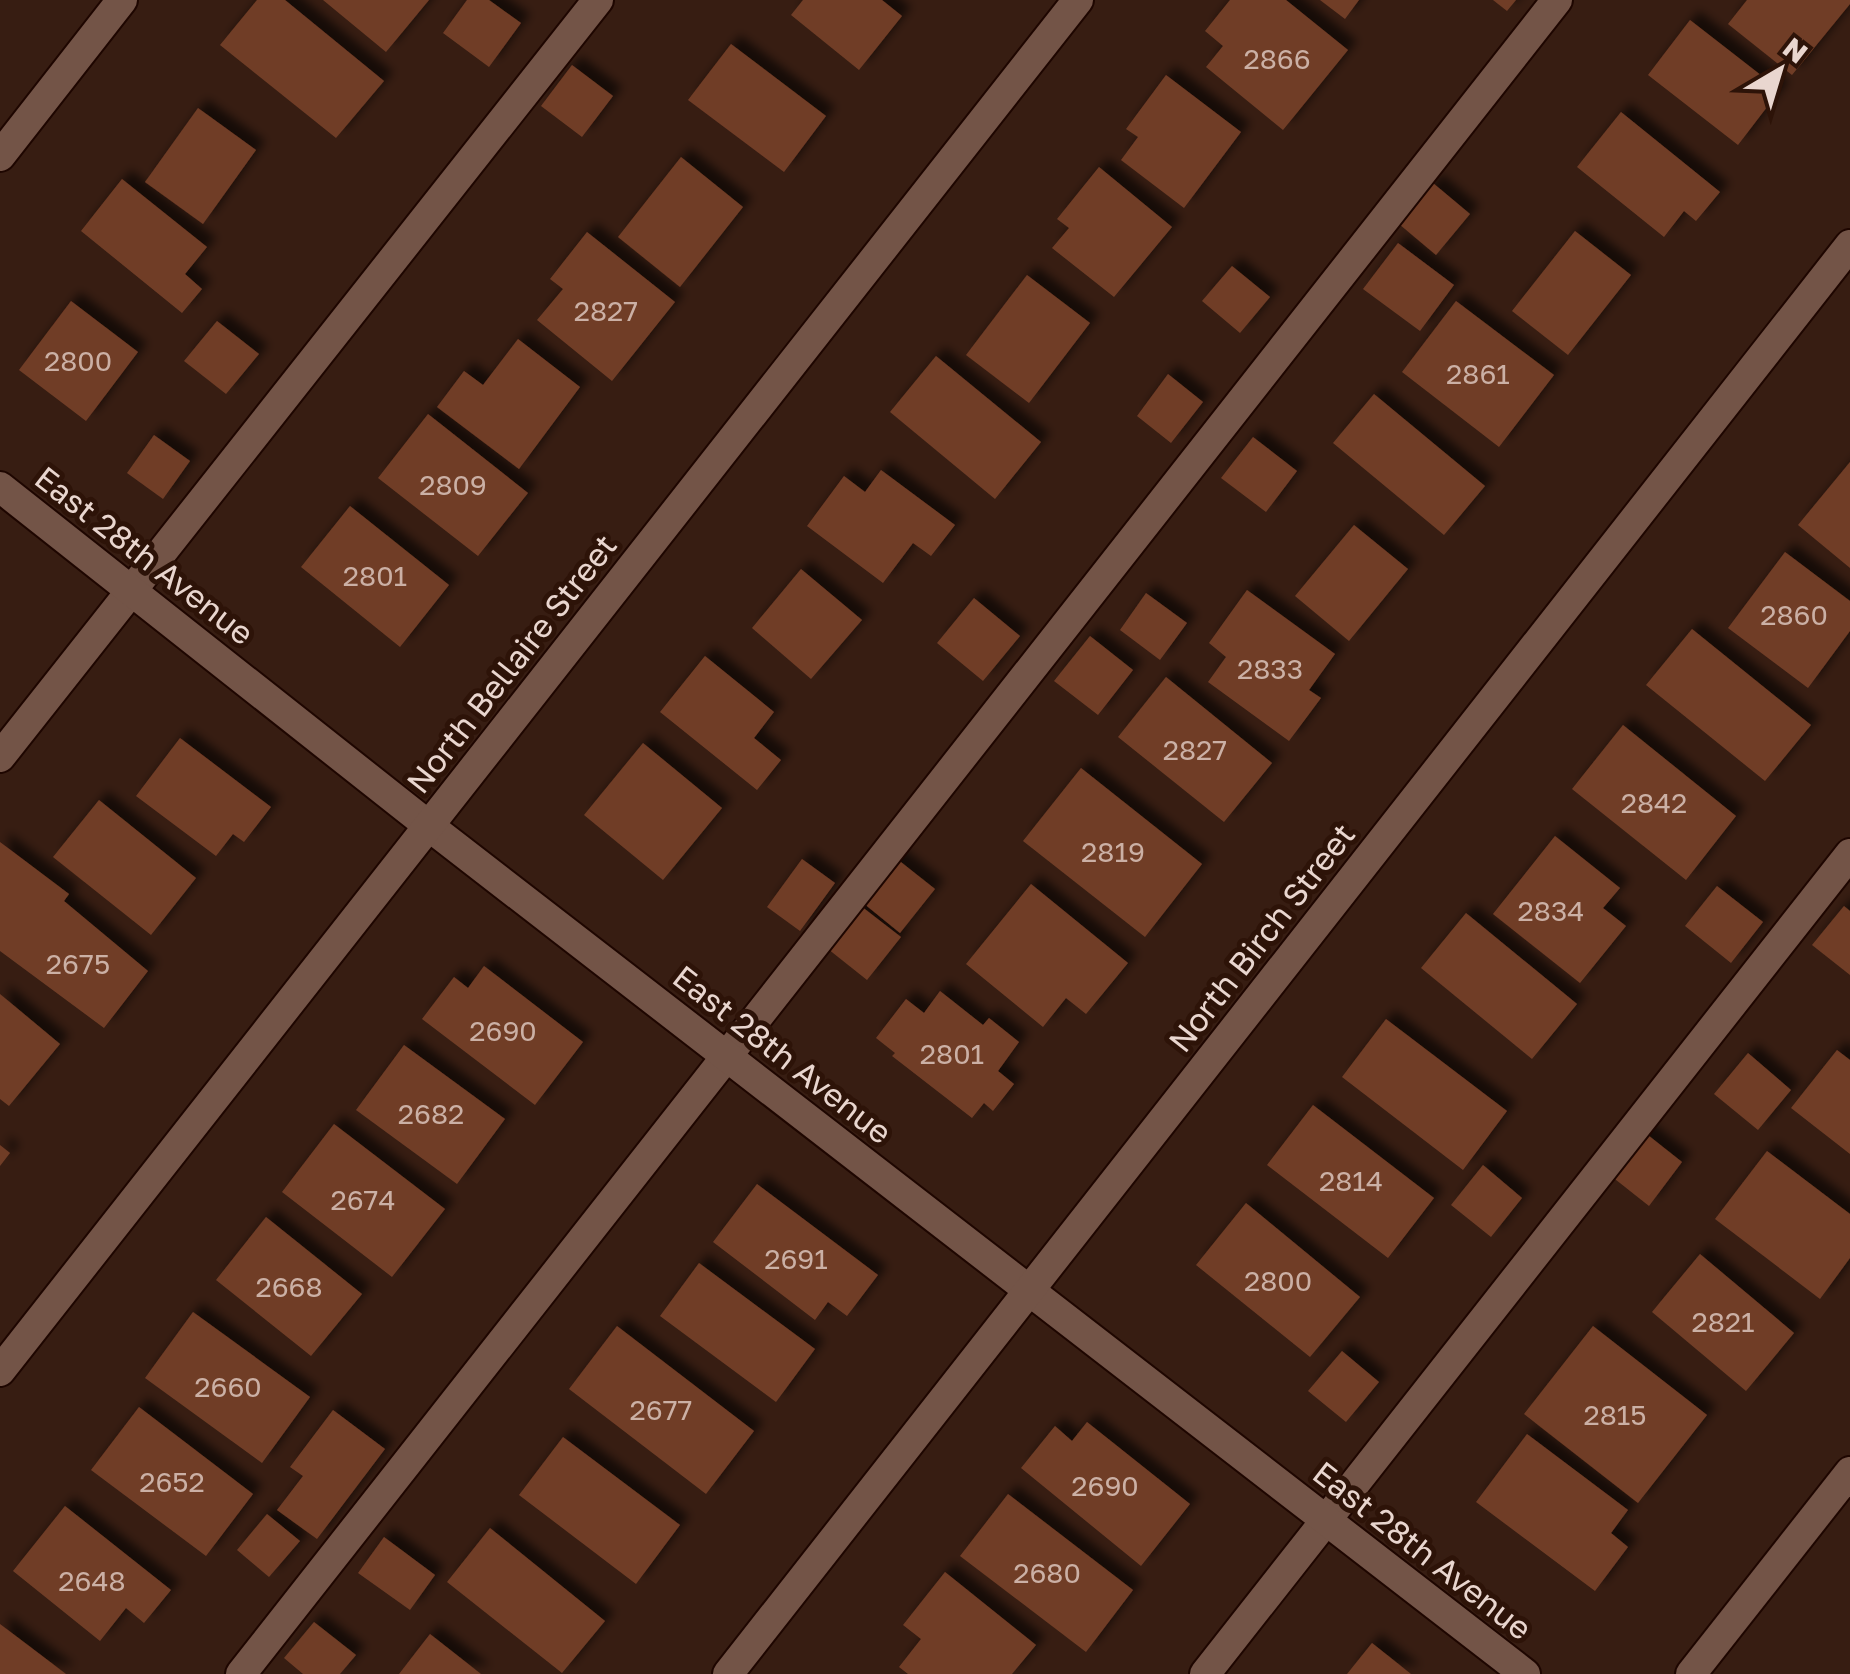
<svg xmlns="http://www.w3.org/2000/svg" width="1850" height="1674" font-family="'Golos Text',sans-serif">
  <defs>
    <filter id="shadow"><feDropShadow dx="9" dy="-9" stdDeviation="5" flood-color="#0009"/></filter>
  </defs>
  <rect width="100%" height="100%" fill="#371d12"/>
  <g fill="#703d27" filter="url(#shadow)">
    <polygon points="257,0 285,0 384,81 336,138 220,45"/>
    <polygon points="323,0 429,0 386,52"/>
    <polygon points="467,0 489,0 521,23 489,67 443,33"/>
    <polygon points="803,0 882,0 902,16 859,70 791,15"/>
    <polygon points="1230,0 1286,0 1348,50 1283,130 1206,67 1223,46 1205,31"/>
    <polygon points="1320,0 1359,0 1345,19"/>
    <polygon points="1493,0 1516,0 1507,11"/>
    <polygon points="1747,0 1850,0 1850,4 1792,75 1728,24"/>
    <polygon points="1690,20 1780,90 1738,145 1648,75"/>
    <polygon points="731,44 826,116 784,172 688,100"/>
    <polygon points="572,65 613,96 582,137 541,106"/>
    <polygon points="1166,75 1241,132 1184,208 1121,160 1138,137 1126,129"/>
    <polygon points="198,108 256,150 203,224 145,182"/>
    <polygon points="1621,112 1720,192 1696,221 1684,211 1664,237 1577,167"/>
    <polygon points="681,157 743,207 680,287 618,237"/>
    <polygon points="1099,167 1172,227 1114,297 1052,248 1069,228 1057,219"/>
    <polygon points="122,179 207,247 185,274 202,289 182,313 81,231"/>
    <polygon points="1433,183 1470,214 1436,255 1399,224"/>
    <polygon points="1575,231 1631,275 1568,355 1512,311"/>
    <polygon points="587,232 675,302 612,381 537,320 563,289 550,279"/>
    <polygon points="1398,243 1454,285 1420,331 1363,289"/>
    <polygon points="1232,266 1270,297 1240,333 1202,301"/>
    <polygon points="1027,275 1090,323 1029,403 966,355"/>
    <polygon points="71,301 138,352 86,421 19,370"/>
    <polygon points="1456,301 1554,375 1499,447 1402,372"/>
    <polygon points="217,321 259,354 226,394 184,361"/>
    <polygon points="518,339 580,387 519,469 437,407 464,371 483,385"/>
    <polygon points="936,356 1041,442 995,499 890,412"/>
    <polygon points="1168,374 1203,402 1171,443 1137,416"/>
    <polygon points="1374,394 1485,486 1444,535 1333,443"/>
    <polygon points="428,414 528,493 478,556 378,478"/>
    <polygon points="154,435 190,461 163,499 127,473"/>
    <polygon points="1253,437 1297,471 1266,512 1221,478"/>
    <polygon points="1850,462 1850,568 1798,525"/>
    <polygon points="881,470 955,525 931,556 913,543 883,583 807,526 844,476 865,492"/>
    <polygon points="350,506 449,585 400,647 301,567"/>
    <polygon points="1354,525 1408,569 1349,641 1295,596"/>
    <polygon points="1785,552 1850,601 1850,631 1808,688 1728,628"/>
    <polygon points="801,569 862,620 811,679 752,628"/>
    <polygon points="1247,590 1335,654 1309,690 1321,698 1289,741 1208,682 1226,657 1209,643"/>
    <polygon points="1146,593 1187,623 1160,660 1120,630"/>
    <polygon points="974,598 1020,636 983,681 937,643"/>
    <polygon points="1692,629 1811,725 1765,781 1646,685"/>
    <polygon points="1090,636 1133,670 1098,715 1054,681"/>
    <polygon points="705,656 774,712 754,738 781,760 757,790 660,712"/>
    <polygon points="1166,677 1272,763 1224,822 1118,737"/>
    <polygon points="1623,725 1736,816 1686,880 1572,789"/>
    <polygon points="180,738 271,807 244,842 233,834 216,856 136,796"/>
    <polygon points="643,743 722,808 663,880 584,815"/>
    <polygon points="1081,768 1202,864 1145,937 1023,841"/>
    <polygon points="99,800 196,878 151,935 53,857"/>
    <polygon points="1555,836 1620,888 1603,908 1626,926 1580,983 1493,914"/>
    <polygon points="0,842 69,894 64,901 148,971 104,1028 0,951"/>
    <polygon points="892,855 935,889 900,933 857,898"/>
    <polygon points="802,859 835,883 800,931 767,907"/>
    <polygon points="1031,884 1128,963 1086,1014 1066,998 1043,1027 966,964"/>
    <polygon points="1717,886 1763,922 1731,963 1685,926"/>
    <polygon points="857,903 901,937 867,980 823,945"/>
    <polygon points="1844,906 1850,911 1850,975 1812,945"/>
    <polygon points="1466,913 1577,1004 1532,1059 1421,968"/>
    <polygon points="484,966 583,1042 535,1105 422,1019 454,977 468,988"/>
    <polygon points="940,991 983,1025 989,1018 1019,1042 998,1071 1014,1084 993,1111 984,1103 972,1118 892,1056 895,1053 876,1038 906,999 924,1013"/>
    <polygon points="0,994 60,1044 9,1106 0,1099"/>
    <polygon points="1386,1019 1507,1111 1463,1170 1342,1077"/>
    <polygon points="404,1045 505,1119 457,1184 356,1110"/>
    <polygon points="1837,1050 1850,1060 1850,1154 1791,1108"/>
    <polygon points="1748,1053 1791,1090 1758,1130 1714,1094"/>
    <polygon points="1313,1105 1434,1198 1388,1258 1267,1165"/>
    <polygon points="334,1124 445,1209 392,1277 282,1192"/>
    <polygon points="1639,1128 1682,1162 1649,1206 1606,1172"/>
    <polygon points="0,1145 10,1153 0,1166"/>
    <polygon points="1767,1151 1850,1214 1850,1258 1820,1299 1715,1219"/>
    <polygon points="1483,1165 1522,1198 1491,1237 1451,1205"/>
    <polygon points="757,1184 878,1275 847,1316 828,1302 815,1320 713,1242"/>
    <polygon points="1246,1203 1360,1297 1310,1357 1196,1265"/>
    <polygon points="266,1217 362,1294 311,1356 216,1280"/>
    <polygon points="1700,1254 1794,1333 1746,1391 1652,1312"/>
    <polygon points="699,1263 815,1349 776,1402 660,1316"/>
    <polygon points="193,1312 310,1397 262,1463 145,1378"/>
    <polygon points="617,1326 754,1431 706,1494 569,1389"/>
    <polygon points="1593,1326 1707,1415 1638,1503 1524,1414"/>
    <polygon points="1342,1351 1379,1382 1346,1422 1308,1391"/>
    <polygon points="139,1407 253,1494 206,1556 91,1470"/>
    <polygon points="333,1410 385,1449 317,1539 277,1510 303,1476 290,1467"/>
    <polygon points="1087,1422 1190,1504 1141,1566 1021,1468 1055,1426 1072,1441"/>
    <polygon points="1527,1434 1628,1510 1611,1533 1628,1547 1595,1591 1476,1502"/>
    <polygon points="563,1437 680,1525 636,1584 519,1495"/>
    <polygon points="1008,1494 1133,1590 1086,1652 960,1556"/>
    <polygon points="65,1506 171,1590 144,1623 126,1608 100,1641 13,1571"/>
    <polygon points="267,1514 300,1541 269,1577 237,1550"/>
    <polygon points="490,1528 605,1621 562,1673 447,1582"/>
    <polygon points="384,1537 435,1575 410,1610 358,1573"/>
    <polygon points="945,1572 1036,1645 1012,1674 908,1674 899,1667 921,1639 903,1625"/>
    <polygon points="314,1622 356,1655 340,1674 303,1674 284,1658"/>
    <polygon points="0,1624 66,1674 0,1674"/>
    <polygon points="430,1634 481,1674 399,1674"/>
    <polygon points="1372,1643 1411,1674 1347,1674"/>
  </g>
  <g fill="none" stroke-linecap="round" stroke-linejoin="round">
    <g stroke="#1e0600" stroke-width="34">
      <g id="service">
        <polyline points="0,757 598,0"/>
        <polyline points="241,1674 1557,0"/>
        <polyline points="1205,1674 1850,854"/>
      </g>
    </g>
    <g stroke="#1e0600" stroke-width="34">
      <g id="minor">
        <polyline points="0,156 122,0"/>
        <polyline points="0,487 429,826 1525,1674"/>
        <polyline points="0,1371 1078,0"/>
        <polyline points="728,1674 1850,245"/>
        <polyline points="1691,1674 1850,1472"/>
      </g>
    </g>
    <use href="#service" stroke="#735447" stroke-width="30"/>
    <use href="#minor" stroke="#735447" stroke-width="30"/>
  </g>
  <g text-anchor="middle" stroke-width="10" stroke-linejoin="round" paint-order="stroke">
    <g font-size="28" fill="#cbb0a5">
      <text x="1277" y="69">2866</text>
      <text x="606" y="321">2827</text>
      <text x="78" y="371">2800</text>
      <text x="1478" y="384">2861</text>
      <text x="453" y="495">2809</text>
      <text x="375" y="586">2801</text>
      <text x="1794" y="625">2860</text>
      <text x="1270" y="679">2833</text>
      <text x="1195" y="760">2827</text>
      <text x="1654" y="813">2842</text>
      <text x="1113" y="862">2819</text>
      <text x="1551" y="921">2834</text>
      <text x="78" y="974">2675</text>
      <text x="503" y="1041">2690</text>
      <text x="952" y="1064">2801</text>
      <text x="431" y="1124">2682</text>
      <text x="1351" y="1191">2814</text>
      <text x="363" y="1210">2674</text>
      <text x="796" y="1269">2691</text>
      <text x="1278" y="1291">2800</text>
      <text x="289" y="1297">2668</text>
      <text x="1723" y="1332">2821</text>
      <text x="228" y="1397">2660</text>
      <text x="661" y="1420">2677</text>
      <text x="1615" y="1425">2815</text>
      <text x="172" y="1492">2652</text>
      <text x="1105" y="1496">2690</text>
      <text x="1047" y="1583">2680</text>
      <text x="92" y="1591">2648</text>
    </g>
    <g font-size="32" fill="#e9d6cf" stroke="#2d1308">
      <text transform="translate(144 556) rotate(38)" y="11">East 28th Avenue</text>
      <text transform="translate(512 664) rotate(-52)" y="11">North Bellaire Street</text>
      <text transform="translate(1262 938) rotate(-52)" y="11">North Birch Street</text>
      <text transform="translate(782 1055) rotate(38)" y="11">East 28th Avenue</text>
      <text transform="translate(1422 1551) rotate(38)" y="11">East 28th Avenue</text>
    </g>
  </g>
  <g transform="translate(1780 70) rotate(38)" stroke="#2d1308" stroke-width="8" paint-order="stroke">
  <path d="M0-8L18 38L0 25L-18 38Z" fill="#e9d6cf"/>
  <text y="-15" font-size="28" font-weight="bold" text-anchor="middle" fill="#e9d6cf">N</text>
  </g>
</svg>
